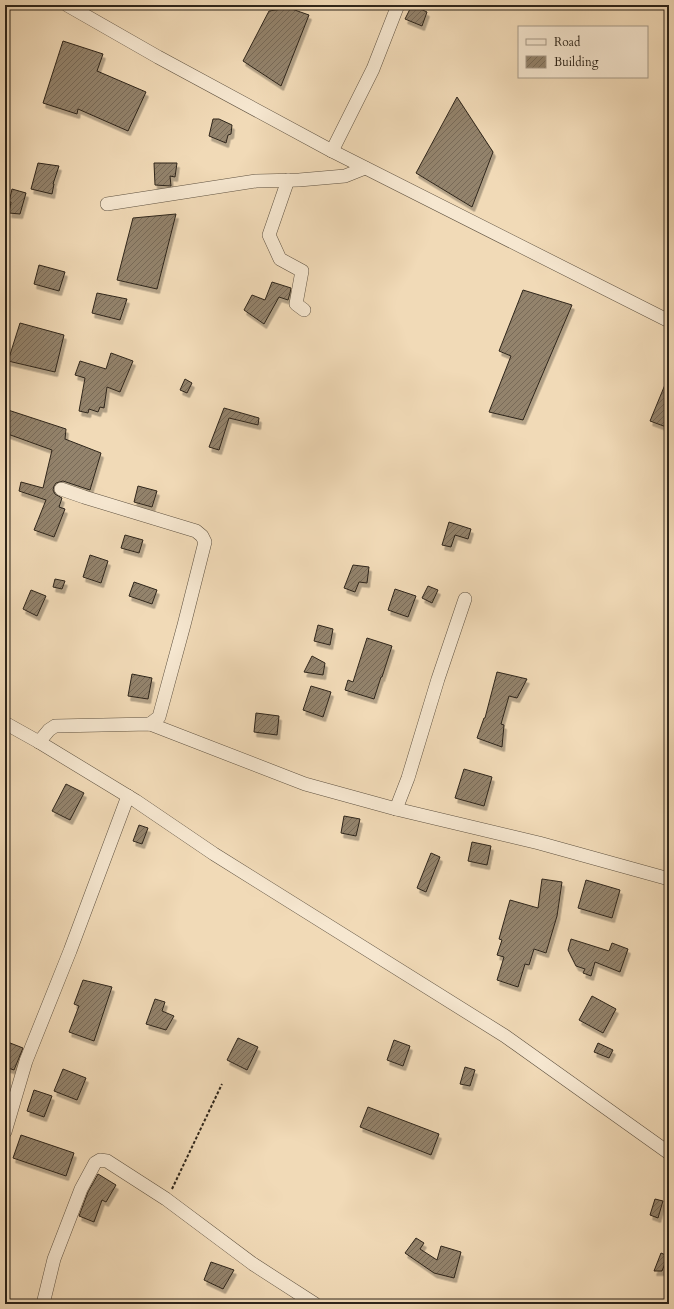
<svg xmlns="http://www.w3.org/2000/svg" width="674" height="1309" font-family="Cardo,serif">
  <defs>
    <pattern id="building-hatch" width="6" height="6" patternUnits="userSpaceOnUse"><rect width="6" height="6" fill="#93836c"/><path d="M-1 1l2-2M0 6l6-6M5 7l2-2" fill="none" stroke="#786b58"/></pattern>
    <filter id="shadow"><feDropShadow dx="2.5" dy="4.5" stdDeviation="0" flood-color="#0004"/></filter>
  </defs>
  <rect width="100%" height="100%" fill="#f1dab7"/>
  <filter id="stains"><feTurbulence type="fractalNoise" baseFrequency=".005" numOctaves="4"/><feColorMatrix values="0 0 0 0 .2 0 0 0 0 .09 0 0 0 0 .02 0 0 0 .5 -.17"/></filter>
  <radialGradient id="worn" r=".72"><stop offset=".6" stop-color="#630" stop-opacity="0"/><stop offset="1" stop-color="#630" stop-opacity=".3"/></radialGradient>
  <g fill="url(#building-hatch)" stroke="#2e251a" filter="url(#shadow)">
    <polygon points="412,5 427,12 422,26 405,19"/>
    <polygon points="289,8 309,15 281,86 243,61 269,11"/>
    <polygon points="63,41 103,54 97,71 146,92 128,131 78,109 77,114 43,103"/>
    <polygon points="457,97 493,152 472,207 416,173"/>
    <polygon points="213,119 219,119 232,125 231,134 228,135 226,143 209,136"/>
    <polygon points="38,163 59,166 53,184 54,184 52,194 31,189"/>
    <polygon points="154,163 177,163 175,177 170,176 171,186 155,185"/>
    <polygon points="12,189 26,193 20,214 9,213 11,202 9,202"/>
    <polygon points="176,214 157,289 117,280 133,218"/>
    <polygon points="39,265 65,272 59,291 34,284"/>
    <polygon points="272,282 291,288 290,293 288,300 279,297 264,324 244,310 252,295 265,300"/>
    <polygon points="523,290 572,305 523,420 489,412 511,356 499,351"/>
    <polygon points="97,293 127,299 120,320 92,313"/>
    <polygon points="20,323 64,335 55,372 8,361"/>
    <polygon points="111,353 133,361 120,392 107,387 104,408 100,407 98,412 89,409 88,413 79,411 85,378 75,375 80,361 106,369"/>
    <polygon points="669,375 669,428 650,421"/>
    <polygon points="185,379 192,383 187,393 180,390"/>
    <polygon points="224,408 259,418 258,425 229,418 219,450 209,447"/>
    <polygon points="5,409 66,429 65,439 101,453 90,490 63,481 56,483 54,486 53,490 55,494 62,498 59,507 65,509 54,537 34,530 46,500 19,491 21,482 43,488 52,450 5,433"/>
    <polygon points="138,486 157,491 152,507 134,502"/>
    <polygon points="449,522 471,529 468,539 455,535 451,547 442,545"/>
    <polygon points="125,535 143,540 139,553 121,548"/>
    <polygon points="90,555 108,561 101,583 83,577"/>
    <polygon points="353,565 369,567 367,583 359,582 355,592 344,588"/>
    <polygon points="55,579 65,581 62,589 53,587"/>
    <polygon points="134,582 157,590 152,604 129,596"/>
    <polygon points="428,586 438,590 432,603 422,598"/>
    <polygon points="395,589 416,596 408,617 388,610"/>
    <polygon points="31,590 46,596 37,616 23,609"/>
    <polygon points="318,625 333,629 330,645 314,641"/>
    <polygon points="367,638 392,646 382,677 381,677 374,699 345,690 348,680 353,682"/>
    <polygon points="312,656 325,663 323,675 304,672"/>
    <polygon points="497,672 527,679 517,698 509,696 501,724 504,725 502,747 477,738 484,718 485,718"/>
    <polygon points="132,674 152,678 148,699 128,696"/>
    <polygon points="311,686 331,692 323,717 303,710"/>
    <polygon points="256,713 279,716 277,735 254,732"/>
    <polygon points="464,769 492,777 484,806 455,798"/>
    <polygon points="66,784 84,793 70,820 52,811"/>
    <polygon points="344,816 360,819 356,836 341,833"/>
    <polygon points="139,825 148,828 142,844 133,841"/>
    <polygon points="472,842 491,846 487,865 468,861"/>
    <polygon points="431,853 440,857 426,892 417,888"/>
    <polygon points="542,879 562,882 557,916 546,953 534,949 529,965 525,964 518,987 497,980 504,957 497,955 502,940 499,939 510,900 538,908"/>
    <polygon points="586,880 620,890 612,918 578,908"/>
    <polygon points="571,939 609,951 612,943 628,949 620,972 595,962 591,976 583,973 585,969 576,966 568,950"/>
    <polygon points="83,980 112,987 94,1041 69,1032 79,1006 74,1004"/>
    <polygon points="592,996 616,1009 603,1033 579,1020"/>
    <polygon points="155,999 165,1002 162,1011 174,1016 166,1030 146,1024"/>
    <polygon points="238,1038 258,1047 247,1070 227,1060"/>
    <polygon points="394,1040 410,1046 403,1066 387,1060"/>
    <polygon points="5,1041 23,1048 14,1070 5,1067"/>
    <polygon points="598,1043 613,1050 609,1058 594,1052"/>
    <polygon points="465,1067 475,1070 470,1086 460,1084"/>
    <polygon points="63,1069 86,1078 77,1100 54,1091"/>
    <polygon points="34,1090 52,1096 44,1117 27,1111"/>
    <polygon points="368,1107 439,1134 431,1155 360,1127"/>
    <polygon points="21,1135 74,1153 66,1176 13,1158"/>
    <polygon points="98,1174 116,1185 106,1202 102,1200 94,1222 79,1216 88,1192"/>
    <polygon points="655,1199 663,1201 658,1218 650,1215"/>
    <polygon points="416,1238 424,1243 420,1249 437,1260 441,1246 461,1252 454,1278 434,1273 405,1253"/>
    <polygon points="661,1253 668,1256 662,1271 654,1271"/>
    <polygon points="211,1262 234,1270 223,1289 204,1280"/>
  </g>
  <g fill="none" stroke-linecap="round" stroke-linejoin="round">
    <g stroke="#5f5241" stroke-width="14">
      <g id="minor">
        <polyline points="67,5 158,57 332,151 669,321"/>
        <polyline points="332,151 373,69 398,5"/>
        <polyline points="288,180 269,235 280,259 302,271 296,304 304,310"/>
        <polyline points="107,204 256,181 299,180 345,176 365,168"/>
        <polyline points="61,489 84,497 196,531 202,536 205,542 184,625 159,717 150,724"/>
        <polyline points="5,723 39,742 136,801 214,854 505,1036 669,1153"/>
        <polyline points="39,742 49,730 55,726 150,724 305,784 396,809 539,843 669,879"/>
        <polyline points="396,809 408,778 438,679 465,599"/>
        <polyline points="5,1132 26,1061 70,951 128,796"/>
        <polyline points="43,1304 54,1259 81,1189 95,1163 100,1160 107,1161 166,1199 253,1264 315,1304"/>
      </g>
    </g>
    <polyline stroke="#2e251a" stroke-width="2" stroke-dasharray="3 2" stroke-linecap="butt" points="172,1189 222,1084"/>
    <use href="#minor" stroke="#f6e7d0" stroke-width="13"/>
  </g>
  <rect width="674" height="1309" fill="none" stroke="#f1dab7" stroke-width="20"/>
  <rect x="6" y="6" width="662" height="1297" fill="none" stroke="#2e251a" stroke-width="2"/>
  <rect x="10" y="10" width="654" height="1289" fill="none" stroke="#2e251a"/>
  <rect x="518" y="26" width="130" height="52" fill="#f6e7d0" stroke="#a69987"/>
  <rect x="526" y="39" width="20" height="6" fill="#f6e7d0" stroke="#a69987"/>
  <text x="554" y="46" font-size="12" fill="#2e251a">Road</text>
  <rect x="526" y="56" width="20" height="12" fill="url(#building-hatch)" stroke="#a69987"/>
  <text x="554" y="66" font-size="12" fill="#2e251a">Building</text>
  <rect width="100%" height="100%" filter="url(#stains)"/>
  <rect width="100%" height="100%" fill="url(#worn)"/>
</svg>
